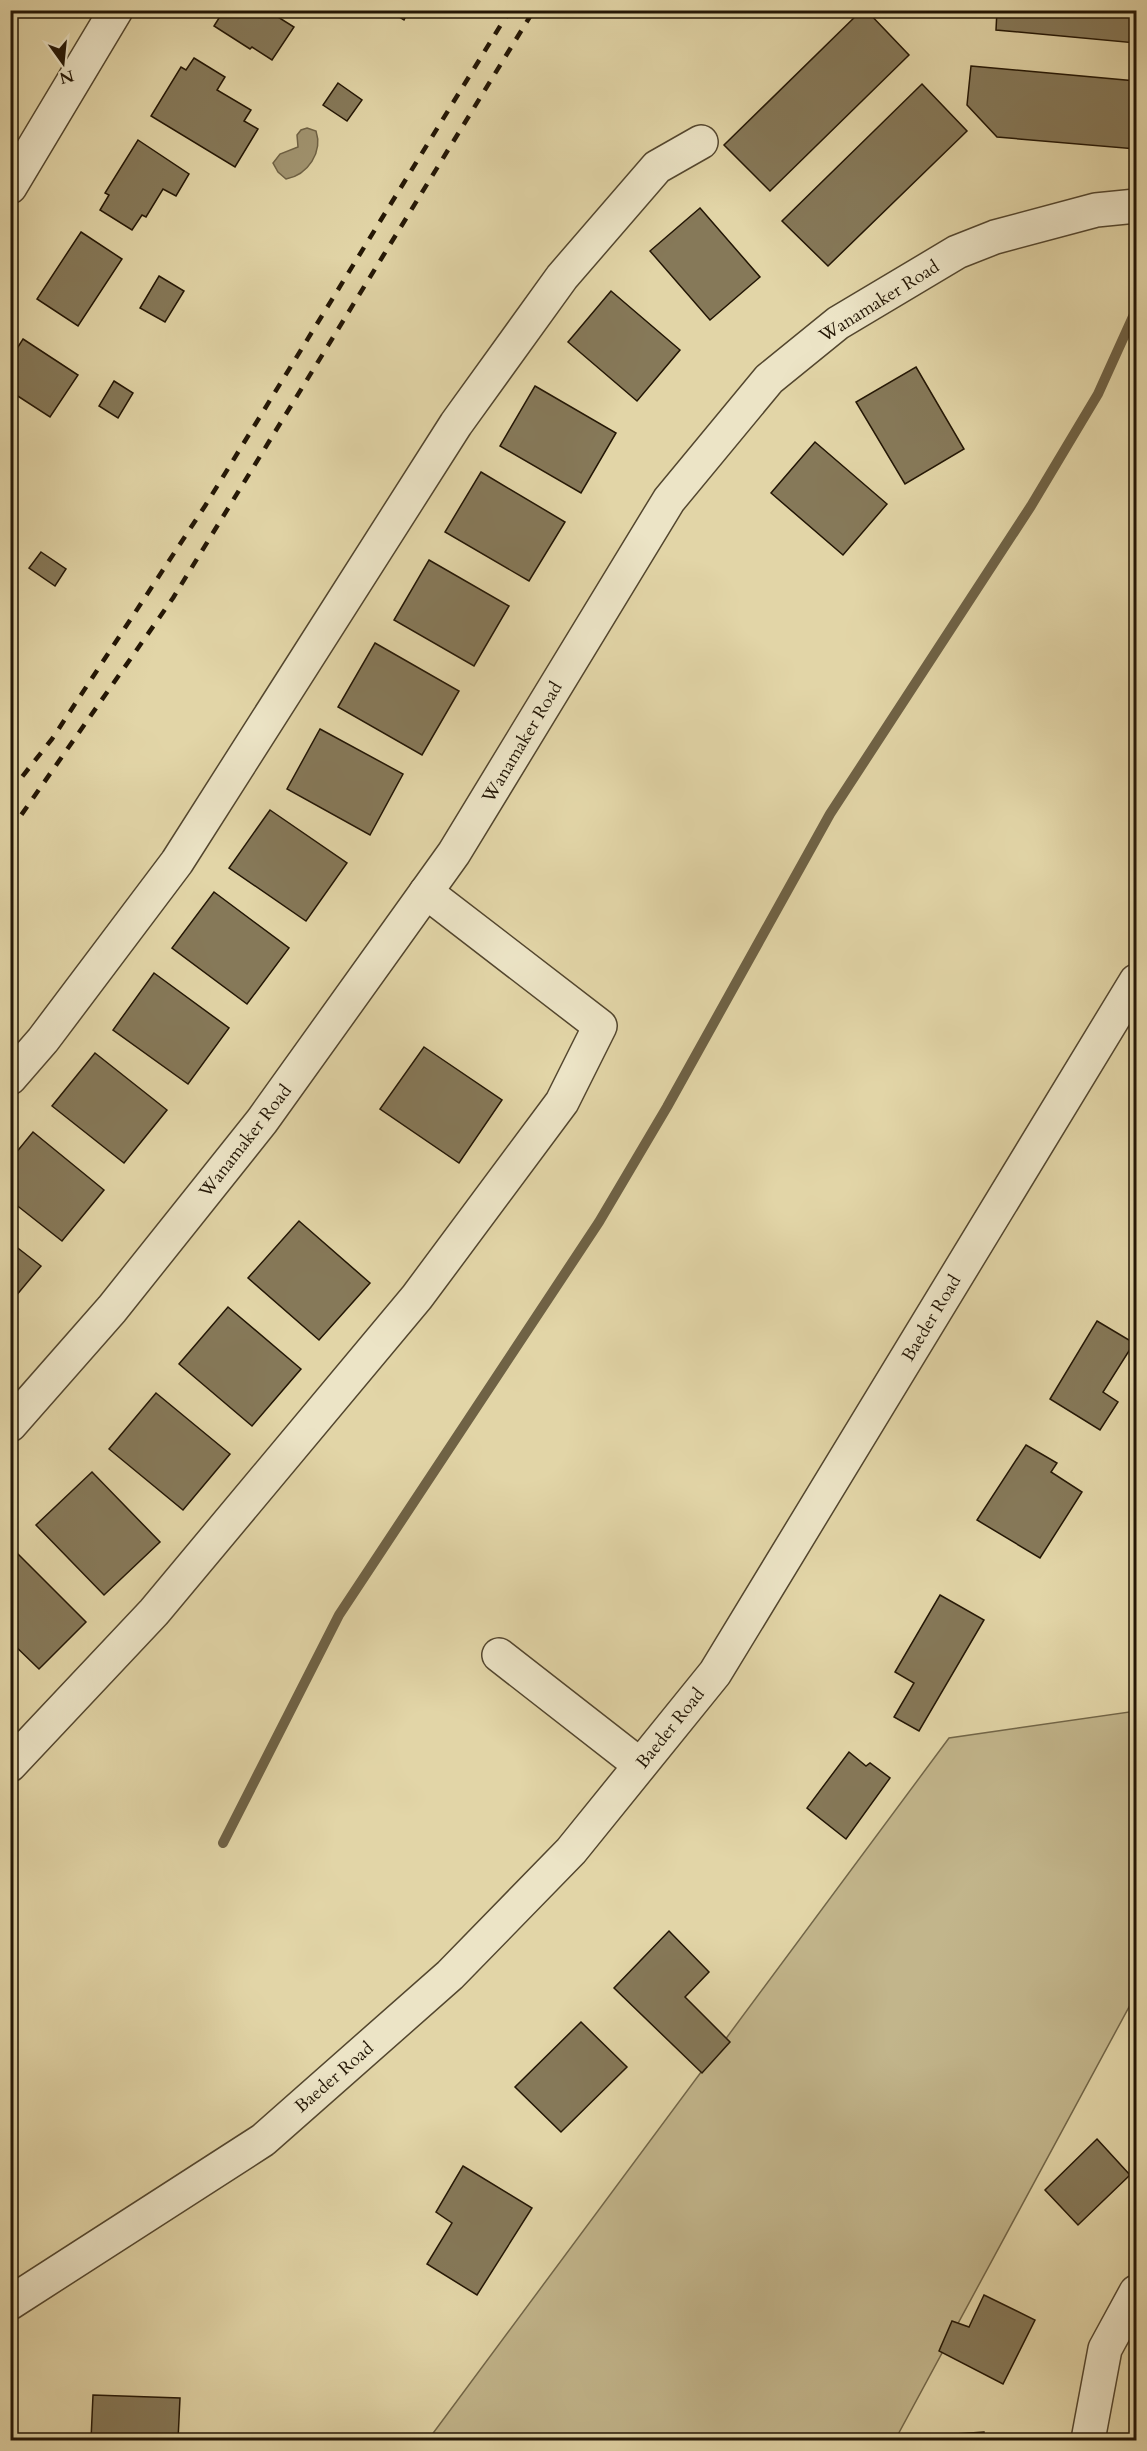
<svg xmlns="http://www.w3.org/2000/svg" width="1147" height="2451" font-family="Cardo,serif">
  <rect width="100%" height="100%" fill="#e2d5a7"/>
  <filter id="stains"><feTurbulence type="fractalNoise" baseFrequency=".00333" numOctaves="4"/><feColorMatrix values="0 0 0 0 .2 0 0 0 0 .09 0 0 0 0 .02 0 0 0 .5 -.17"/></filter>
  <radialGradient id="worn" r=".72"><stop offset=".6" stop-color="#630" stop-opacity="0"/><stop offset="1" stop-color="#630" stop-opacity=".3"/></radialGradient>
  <polygon fill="#c2b58b" stroke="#726648" stroke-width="1.5" points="1136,1711 1136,1994 895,2440 428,2440 949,1738"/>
  <path fill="#a19470" stroke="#6f6245" stroke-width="1.5" d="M307,128l9,3c7,21 -8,44 -30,48l-8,-7 -5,-9 7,-9 18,-7 -1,-12 4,-5z"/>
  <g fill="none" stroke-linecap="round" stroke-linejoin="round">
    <polyline stroke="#6f6245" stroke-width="10" points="223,1843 339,1615 599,1222 667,1107 830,814 1031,506 1098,394 1136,310"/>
  </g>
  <g fill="#867959" stroke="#231605" stroke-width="1.5">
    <polygon points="10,10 21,10 10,28"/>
    <polygon points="224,10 275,10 273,14 294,27 272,60 252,47 250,49 214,26"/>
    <polygon points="388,10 409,10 404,20"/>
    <polygon points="862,10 866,10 909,55 770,191 724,145"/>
    <polygon points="997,10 1136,10 1136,43 996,30"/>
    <polygon points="194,58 225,77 217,90 251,110 244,121 258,129 235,167 151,116 181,67 186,70"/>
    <polygon points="971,66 1136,81 1136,149 997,137 967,105"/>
    <polygon points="338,83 362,100 347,121 323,105"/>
    <polygon points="922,84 967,131 828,266 782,221"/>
    <polygon points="138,140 189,174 176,196 163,189 146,217 142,215 132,230 100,210 109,195 105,193"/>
    <polygon points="700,208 760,277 710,320 650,251"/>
    <polygon points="81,232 122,259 78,326 37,299"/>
    <polygon points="159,276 184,291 165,322 140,308"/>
    <polygon points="611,291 680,350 637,401 568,342"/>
    <polygon points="23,339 78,375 50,417 10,391 10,342 18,347"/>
    <polygon points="916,367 964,449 905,484 856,402"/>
    <polygon points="114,381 133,393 118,418 99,406"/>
    <polygon points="535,386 616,433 581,493 500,446"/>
    <polygon points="815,442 887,504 843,555 771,493"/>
    <polygon points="481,472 565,522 529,581 445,532"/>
    <polygon points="41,552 66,569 55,586 29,568"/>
    <polygon points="429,560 509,606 474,666 394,620"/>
    <polygon points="375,643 459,691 422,755 338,707"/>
    <polygon points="320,729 403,774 370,835 287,789"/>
    <polygon points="270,810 347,863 306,921 229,868"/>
    <polygon points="214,892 289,948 247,1004 172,948"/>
    <polygon points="154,973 229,1028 188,1084 113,1030"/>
    <polygon points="424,1047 502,1100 459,1163 380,1109"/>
    <polygon points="95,1053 167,1110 124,1163 52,1106"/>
    <polygon points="33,1132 104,1190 62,1241 10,1200 10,1160"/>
    <polygon points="299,1221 370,1283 319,1340 248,1278"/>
    <polygon points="10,1242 41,1266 10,1303"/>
    <polygon points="228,1307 301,1369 252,1426 179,1364"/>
    <polygon points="1097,1321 1134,1343 1103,1392 1118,1402 1100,1430 1050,1399"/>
    <polygon points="156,1393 230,1454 183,1510 109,1449"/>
    <polygon points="1026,1445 1057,1463 1051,1472 1082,1492 1040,1558 977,1520"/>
    <polygon points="92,1472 160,1542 104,1595 36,1525"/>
    <polygon points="18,1554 86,1622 39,1669 10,1641 10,1562"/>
    <polygon points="940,1595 984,1620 919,1731 894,1717 914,1683 895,1672"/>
    <polygon points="849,1752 866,1766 870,1763 890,1778 846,1839 807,1808"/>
    <polygon points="669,1931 709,1972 685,1997 730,2042 702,2073 614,1988"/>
    <polygon points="581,2022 627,2067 561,2132 515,2087"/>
    <polygon points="1097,2139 1130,2175 1078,2225 1045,2190"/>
    <polygon points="463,2166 532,2208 477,2295 427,2264 452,2223 436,2212"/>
    <polygon points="984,2295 1035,2320 1003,2384 939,2351 952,2321 969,2327"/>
    <polygon points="93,2395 180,2398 178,2440 91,2440"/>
    <polygon points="984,2432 985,2440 925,2440 925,2436"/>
  </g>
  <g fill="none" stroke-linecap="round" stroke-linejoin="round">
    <g stroke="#53462e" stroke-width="36">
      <g id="minor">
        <polyline points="10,187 116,10"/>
        <polyline points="10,1078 43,1040 177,862 456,424 562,277 657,167 701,142"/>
        <polyline points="10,1425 112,1309 262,1121 454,853 669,500 769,379 838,323 957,252 995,237 1096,210 1136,206"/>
        <polyline points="499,1655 640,1765"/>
        <polyline points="10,1765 154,1612 417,1297 562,1102 600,1026 426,892"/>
        <polyline points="10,2303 263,2140 450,1975 571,1851 715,1673 1136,981"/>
        <polyline points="1088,2440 1105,2349 1136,2292"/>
      </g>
    </g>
    <use href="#minor" stroke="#ece4c6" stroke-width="33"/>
    <g stroke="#231605" stroke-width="4.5" stroke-dasharray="10 10" stroke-linecap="butt">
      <polyline points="10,792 52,739 205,506 510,10"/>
      <polyline points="10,831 173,598 534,10"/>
    </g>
  </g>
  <g text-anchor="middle" stroke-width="4.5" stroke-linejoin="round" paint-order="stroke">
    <g font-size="18" fill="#231605" stroke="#ece4c6">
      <text transform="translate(879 301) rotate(-32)" y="6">Wanamaker Road</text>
      <text transform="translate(522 742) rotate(-59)" y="6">Wanamaker Road</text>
      <text transform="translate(245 1141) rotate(-52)" y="6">Wanamaker Road</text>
      <text transform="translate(931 1318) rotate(-59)" y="6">Baeder Road</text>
      <text transform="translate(670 1728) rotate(-51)" y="6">Baeder Road</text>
      <text transform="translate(334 2077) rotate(-41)" y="6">Baeder Road</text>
    </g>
  </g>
  <rect width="1147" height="2451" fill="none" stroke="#e2d5a7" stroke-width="36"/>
  <rect x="12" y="12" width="1123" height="2427" fill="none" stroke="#231605" stroke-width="3"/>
  <rect x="18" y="18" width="1111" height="2415" fill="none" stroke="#231605" stroke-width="1.5"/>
  <g transform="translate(63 63) rotate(165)" stroke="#ece4c6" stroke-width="4.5" paint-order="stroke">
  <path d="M0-4.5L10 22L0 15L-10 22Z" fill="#231605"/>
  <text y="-9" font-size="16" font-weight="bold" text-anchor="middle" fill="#231605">N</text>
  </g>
  <rect width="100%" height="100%" filter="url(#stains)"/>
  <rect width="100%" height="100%" fill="url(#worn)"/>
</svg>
